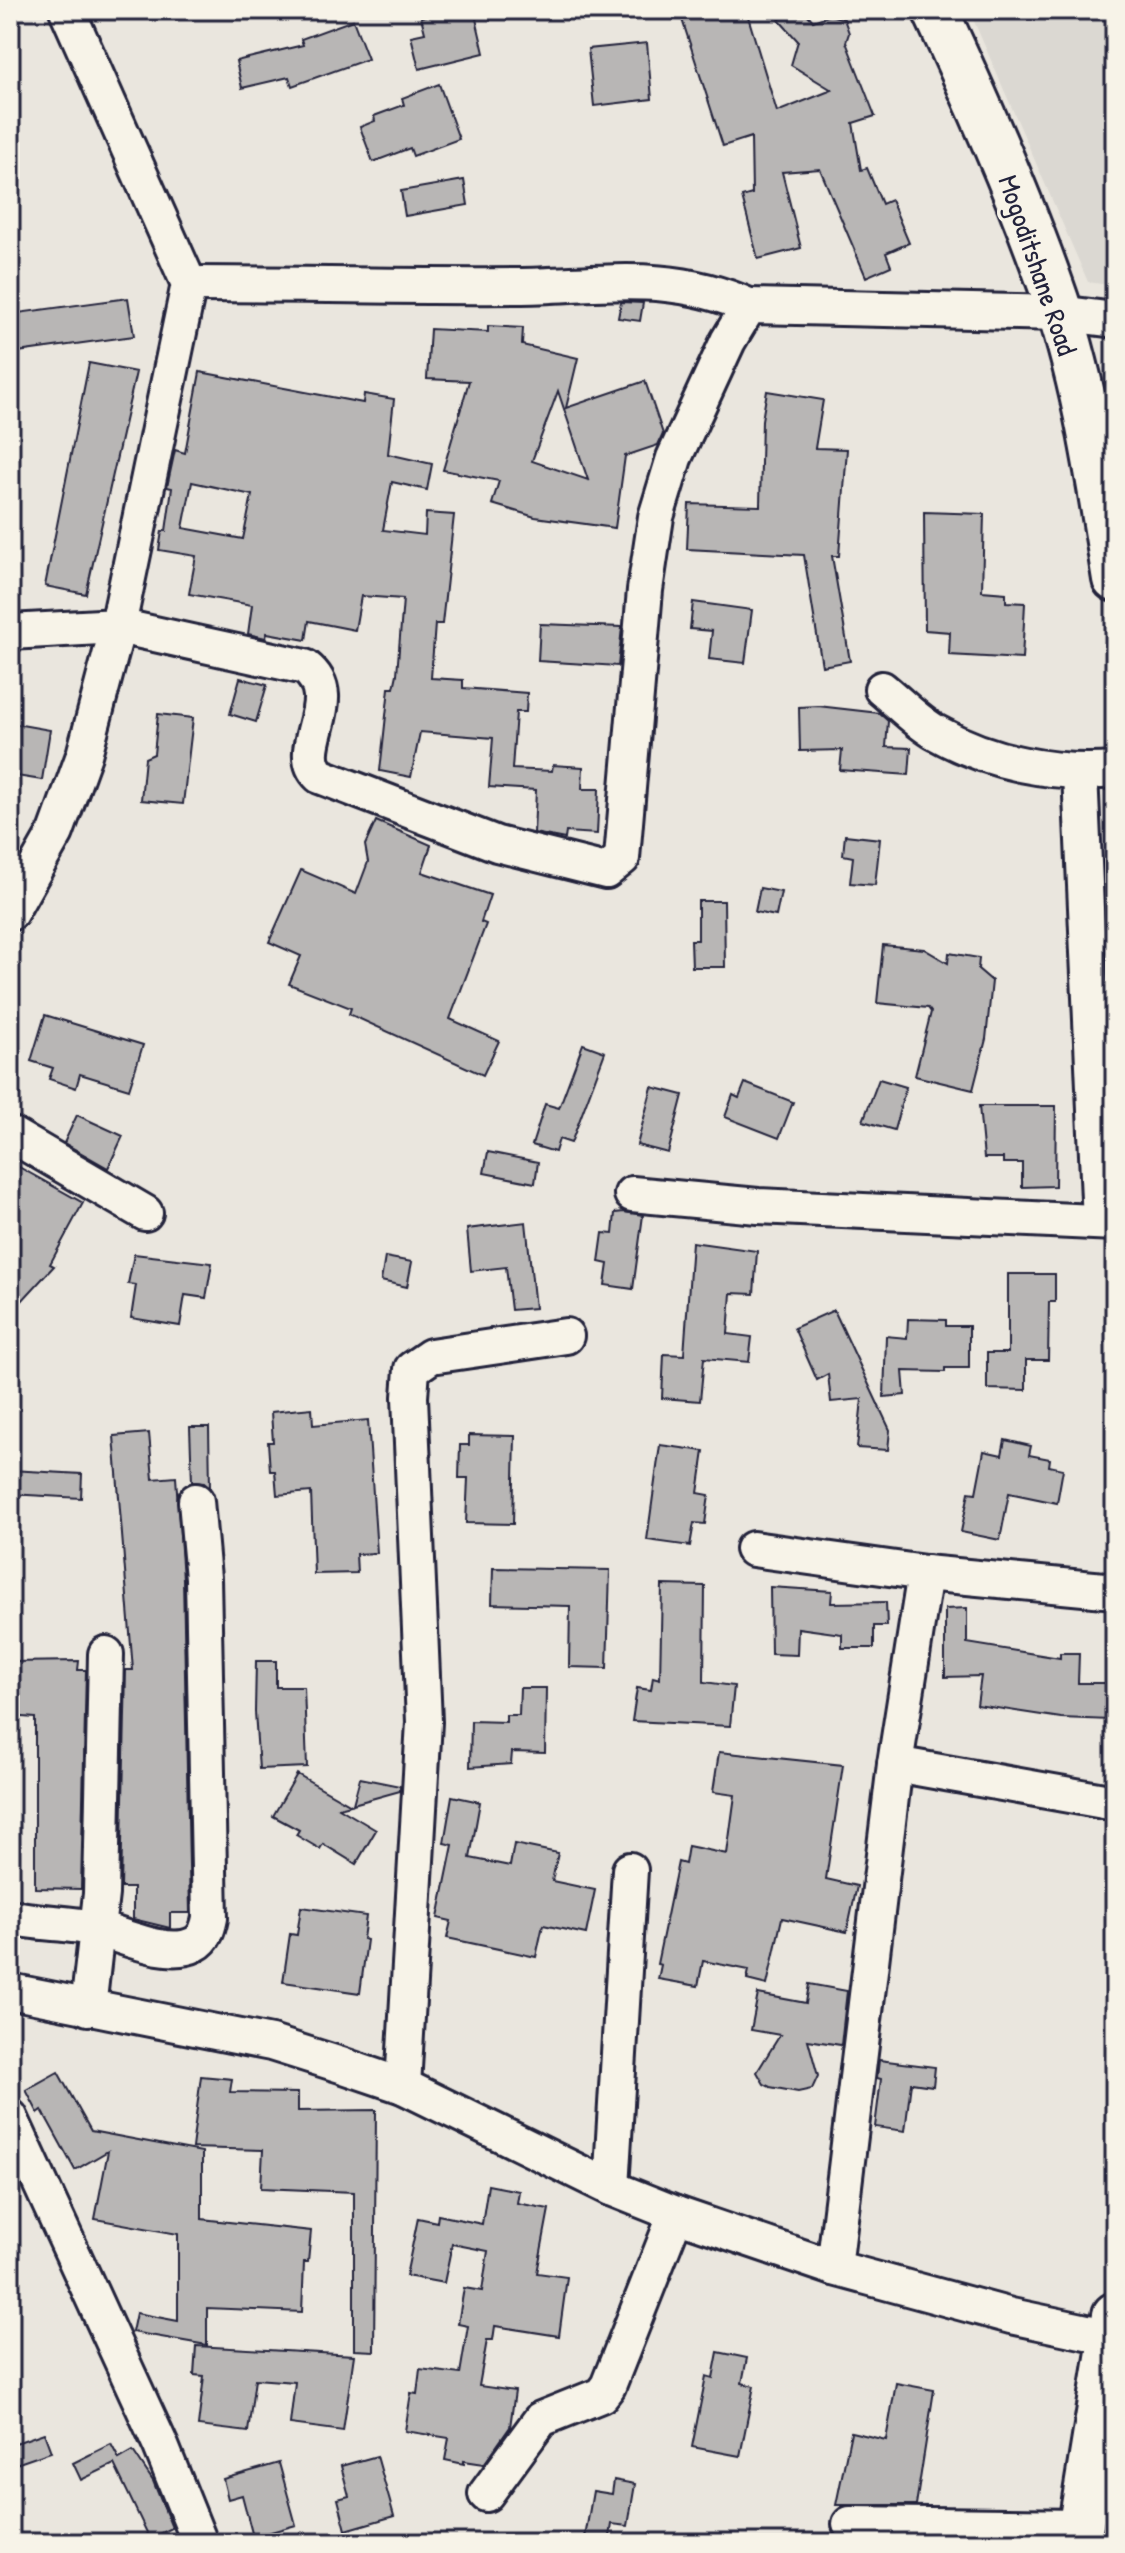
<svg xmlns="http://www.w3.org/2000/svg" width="1125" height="2553" font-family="'Patrick Hand',sans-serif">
  <rect width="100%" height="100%" fill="#eae6de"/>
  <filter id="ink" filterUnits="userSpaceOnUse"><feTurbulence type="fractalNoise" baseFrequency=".0125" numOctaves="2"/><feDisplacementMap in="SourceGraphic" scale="16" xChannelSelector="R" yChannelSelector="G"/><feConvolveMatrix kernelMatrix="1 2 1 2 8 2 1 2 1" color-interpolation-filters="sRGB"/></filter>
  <g filter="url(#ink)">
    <polygon fill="#dbd8d2" points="969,10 1115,10 1115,286 1088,282"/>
    <g fill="#b8b6b5" stroke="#22223b" stroke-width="2" fill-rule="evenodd">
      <polygon points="450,10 474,10 484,53 419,69 411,36 425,33 421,17"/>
      <polygon points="679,10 746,10 777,112 832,90 791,65 798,41 779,20 791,10 804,10 813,21 830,15 844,19 849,33 846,42 875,116 853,123 861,170 867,168 882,204 891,200 909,243 886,253 891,266 866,277 820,169 782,172 801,248 758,259 742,197 752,194 751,137 723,146"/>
      <polygon points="353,20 368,59 292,86 289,77 242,88 236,61 303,45 301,39"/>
      <polygon points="647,43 652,99 594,106 588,49"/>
      <polygon points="439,84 459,139 413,156 410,148 373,162 360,127 375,121 374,116 404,105 402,98"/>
      <polygon points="464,180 468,205 405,216 401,191"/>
      <polygon points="128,298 134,336 10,353 10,314"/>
      <polygon points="621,302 643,303 640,321 618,318"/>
      <path d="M488,326l35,2 -1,17 56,13 -12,50 79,-27 18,53 -5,11 -33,11 -10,72 -80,-11 -43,-13 7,-23 -56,-11 26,-89 -42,-2 3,-50 58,3zM558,391l6,18 24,71 -56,-19z"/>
      <polygon points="89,363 136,372 86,594 45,586"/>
      <path d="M200,372l163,31 1,-9 30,5 -6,55 44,10 -5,26 -35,-8 -9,48 42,5 1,-22 28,2 -12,109h-7l-4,54 32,2v8l64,5 -1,19h-10l-4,57 40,2 1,-6 30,2 -1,22h17l-2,45 -31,-2 -1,7 -31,-6 2,-43 -47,-3 4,-49 -73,-6 -9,45 -31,-6 9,-83h5l3,-14 6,-75 -42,-3 -6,34 -46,-9 -3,19 -39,-7 -1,5 -18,-4 4,-29 -63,-11 7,-38 -37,-6 3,-19h4l6,-43 -5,-1 8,-37 10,3zM192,482l60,13 -9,44 -60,-11z"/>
      <polygon points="767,391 823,400 815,448 847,449 839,556 832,556 850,661 822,666 804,555 687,549 689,504 760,506 762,420"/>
      <polygon points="924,512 984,514 982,591 1006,593 1006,602 1025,603 1022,659 949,655 950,632 925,630"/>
      <polygon points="693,602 752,610 745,663 709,659 712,631 690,629"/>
      <polygon points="540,624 622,627 618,666 538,661"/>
      <polygon points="240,678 267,685 256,722 230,714"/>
      <polygon points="818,706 879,713 888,721 886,747 911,748 909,775 840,770 842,750 800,751 799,707"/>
      <polygon points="158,714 193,718 183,804 141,800 145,758 154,754"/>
      <polygon points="10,723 50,730 42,780 10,775"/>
      <polygon points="376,821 431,845 422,872 490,895 481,922 486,924 450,1019 499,1041 483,1075 349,1014 351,1008 289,984 301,956 269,942 301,870 356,894 368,862 365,845"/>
      <polygon points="845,835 880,839 875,885 850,883 853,857 843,855"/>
      <polygon points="760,888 781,892 776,916 755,912"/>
      <polygon points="698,901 724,901 725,967 692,967 691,940 698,940"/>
      <polygon points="883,945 924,949 948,963 949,953 979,958 978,969 992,981 986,1039 973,1090 915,1076 931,1012 928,1008 877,1003"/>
      <polygon points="45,1015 143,1045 129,1089 80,1074 76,1088 49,1079 53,1068 31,1061"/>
      <polygon points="583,1044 605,1052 571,1143 559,1139 555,1152 532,1145 545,1104 559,1108"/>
      <polygon points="879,1079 906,1087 894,1130 863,1121"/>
      <polygon points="745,1083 793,1102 779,1138 725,1117 733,1095 739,1098"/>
      <polygon points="652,1087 683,1095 668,1153 637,1145"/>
      <polygon points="979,1106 1056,1106 1055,1186 1022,1187 1022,1163 1003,1163 1003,1158 984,1158"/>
      <polygon points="77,1115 123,1136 108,1168 64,1143"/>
      <polygon points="488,1152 538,1162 535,1183 484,1173"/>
      <polygon points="10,1162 83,1203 50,1264 54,1266 10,1314"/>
      <polygon points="624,1212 643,1215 633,1289 605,1285 608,1264 599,1262 603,1233 613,1234 615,1213"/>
      <polygon points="526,1222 535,1308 511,1310 506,1267 471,1271 467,1229"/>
      <polygon points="692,1242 757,1251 754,1294 731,1293 728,1334 752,1337 749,1362 704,1358 700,1401 662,1398 664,1354 684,1355"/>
      <polygon points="134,1254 212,1263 206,1298 185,1295 180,1326 131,1318 136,1285 128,1284"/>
      <polygon points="385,1257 412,1262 407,1287 381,1281"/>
      <polygon points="1008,1274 1055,1274 1055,1302 1049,1302 1048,1360 1026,1360 1026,1390 987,1389 987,1353 1008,1353"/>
      <polygon points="834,1310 890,1430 888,1450 857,1448 862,1399 831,1402 828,1374 817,1380 794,1328"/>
      <polygon points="908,1319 946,1320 946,1326 969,1326 969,1368 945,1368 945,1372 903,1371 905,1395 884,1397 886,1336 907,1338"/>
      <polygon points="312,1408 313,1425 368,1420 377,1553 356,1554 357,1573 314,1574 311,1492 277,1495 275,1471 270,1471 268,1442 273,1442 271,1412"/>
      <polygon points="190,1427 209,1427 210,1488 204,1483 192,1482"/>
      <polygon points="149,1433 153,1479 176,1477 183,1579 190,1913 170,1913 170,1928 133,1919 133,1888 121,1888 126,1670 133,1670 114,1436"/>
      <polygon points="469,1435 515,1436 513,1524 466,1523 468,1478 459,1478 460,1445 469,1445"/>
      <polygon points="1005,1440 1031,1446 1029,1455 1050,1459 1049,1466 1063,1469 1057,1503 1009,1493 1000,1540 961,1532 969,1492 976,1493 984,1451 1002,1455"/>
      <polygon points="660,1445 704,1451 698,1493 709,1495 705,1524 694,1523 690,1546 647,1540"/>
      <polygon points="10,1470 82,1474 81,1498 10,1494"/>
      <polygon points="493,1568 610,1570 607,1668 569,1667 570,1606 492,1604"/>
      <polygon points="662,1585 705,1586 704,1682 734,1686 730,1726 632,1721 637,1688 651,1690 653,1677 660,1679"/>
      <polygon points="770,1587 832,1591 831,1603 886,1602 887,1626 874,1626 874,1648 842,1648 842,1634 798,1628 797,1655 771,1654"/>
      <polygon points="967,1608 967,1643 1060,1658 1060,1653 1079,1653 1078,1683 1110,1683 1110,1720 1061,1718 977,1705 981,1676 945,1677 945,1609"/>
      <polygon points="79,1661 78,1670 86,1670 81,1889 35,1888 35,1718 10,1716 10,1662"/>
      <polygon points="256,1661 276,1661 276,1687 304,1687 307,1767 259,1769 255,1712"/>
      <polygon points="520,1688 546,1688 545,1753 512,1752 511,1764 470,1767 471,1721 506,1722 506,1715 519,1715"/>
      <polygon points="719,1752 843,1765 826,1879 857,1886 847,1932 782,1918 767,1985 747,1980 749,1970 703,1961 698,1986 658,1979 661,1965 657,1964 678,1862 685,1864 688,1846 727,1854 735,1795 713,1792"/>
      <polygon points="297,1774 351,1805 339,1808 376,1830 356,1864 323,1844 320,1849 296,1835 299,1830 273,1816"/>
      <polygon points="360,1778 400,1786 400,1791 353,1804"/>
      <polygon points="452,1796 480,1802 470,1858 510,1866 514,1844 558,1853 552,1881 595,1890 586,1934 543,1925 536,1957 447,1938 451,1921 438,1918 453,1845 444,1843"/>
      <polygon points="301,1907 366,1916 363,1939 367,1940 360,1993 283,1982 290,1934 297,1935"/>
      <polygon points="809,1984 847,1991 841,2045 808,2040 818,2076 812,2089 798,2092 770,2087 764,2084 757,2072 780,2035 751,2030 758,1994 806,2003"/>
      <polygon points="879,2060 935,2067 933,2086 911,2083 905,2131 875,2127 881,2079 877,2078"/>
      <polygon points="58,2072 91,2131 202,2152 202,2219 311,2231 308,2262 304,2262 302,2312 207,2308 207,2345 132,2332 136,2313 178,2321 178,2234 95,2219 108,2151 75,2170 42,2110 38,2113 26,2090"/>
      <polygon points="201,2076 232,2079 230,2092 298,2093 298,2111 376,2110 374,2351 354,2350 354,2192 261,2188 263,2150 192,2148"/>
      <polygon points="488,2185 519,2191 517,2203 549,2209 537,2273 567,2277 559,2336 495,2326 493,2340 487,2340 479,2386 515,2391 510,2427 484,2464 464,2461 464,2464 445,2460 449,2438 405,2431 411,2393 417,2394 420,2369 460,2374 468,2326 458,2324 464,2288 482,2291 488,2251 452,2244 444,2283 406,2276 418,2218 437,2222 438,2215 482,2224"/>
      <polygon points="196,2346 354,2355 343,2431 290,2424 295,2382 255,2379 248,2432 198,2426 204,2376 194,2375"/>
      <polygon points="718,2352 747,2358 742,2383 754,2386 740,2456 692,2447 706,2376 713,2378"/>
      <polygon points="896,2383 934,2390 916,2505 836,2505 851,2432 886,2440"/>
      <polygon points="44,2433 51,2452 10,2466 10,2445"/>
      <polygon points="111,2444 119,2459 133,2451 153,2481 172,2528 150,2539 114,2464 81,2480 73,2463"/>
      <polygon points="377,2456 394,2516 346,2530 338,2499 349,2496 341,2466"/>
      <polygon points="279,2463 296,2525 253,2537 242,2495 228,2499 223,2479"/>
      <polygon points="614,2480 635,2484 628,2526 612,2524 609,2543 584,2543 593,2491 612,2494"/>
    </g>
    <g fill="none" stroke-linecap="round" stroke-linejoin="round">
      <g stroke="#22223b" stroke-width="40">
        <g id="minor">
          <path d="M189,284c109,0 218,3 328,2 84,-1 152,-16 232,20"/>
          <path d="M10,632l108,-6 187,41c42,32 -15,81 15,109l177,68 109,27 16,-13 23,-268 11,-73 18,-59 54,-117 21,-35 310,7 56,7"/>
          <path d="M882,689c17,14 34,32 53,43 55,31 119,43 180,38"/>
          <polyline points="1080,773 1100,1222"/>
          <polyline points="10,913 56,832 84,755 118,626 189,284 67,10"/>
          <polyline points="10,1134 145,1213"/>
          <polyline points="632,1194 758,1206 1115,1223"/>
          <polyline points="753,1549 925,1573 1115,1591"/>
          <polyline points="895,1764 1115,1803"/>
          <path d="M10,1917c28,7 59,5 87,12 26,6 71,29 98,15 10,-5 13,-16 15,-26l-7,-340 -7,-77"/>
          <polyline points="10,1991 271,2043 341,2065 403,2086 611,2188 676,2214 834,2268 1011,2316 1115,2338"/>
          <polyline points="88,2008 101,1894 106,1654"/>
          <polyline points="403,2086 424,1722 410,1397 412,1369 431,1356 566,1336"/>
          <polyline points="10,2117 161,2446 200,2543"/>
          <polyline points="611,2188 630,1870"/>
          <polyline points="834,2268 895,1764 925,1573"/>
          <polyline points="486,2494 541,2419 601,2395 608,2386 676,2214"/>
          <polyline points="850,2524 1081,2527"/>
        </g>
      </g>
      <g stroke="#22223b" stroke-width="50">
        <g id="major">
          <path d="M935,10c42,90 83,182 116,276 34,94 48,195 64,293"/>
          <polyline points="1078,2543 1115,2315"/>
        </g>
      </g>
      <use href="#minor" stroke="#f7f3e8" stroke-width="34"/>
      <use href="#major" stroke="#f7f3e8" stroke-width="44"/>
    </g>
  </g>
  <g text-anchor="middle" stroke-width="7" stroke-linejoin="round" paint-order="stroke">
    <g font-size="28" fill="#22223b" stroke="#f7f3e8">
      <text transform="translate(1038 265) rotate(71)" y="10">Mogoditshane Road</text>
    </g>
  </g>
  <rect width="1125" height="2553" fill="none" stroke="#f7f3e8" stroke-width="40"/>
  <rect x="20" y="20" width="1085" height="2513" fill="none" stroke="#22223b" stroke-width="3" filter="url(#ink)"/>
</svg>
